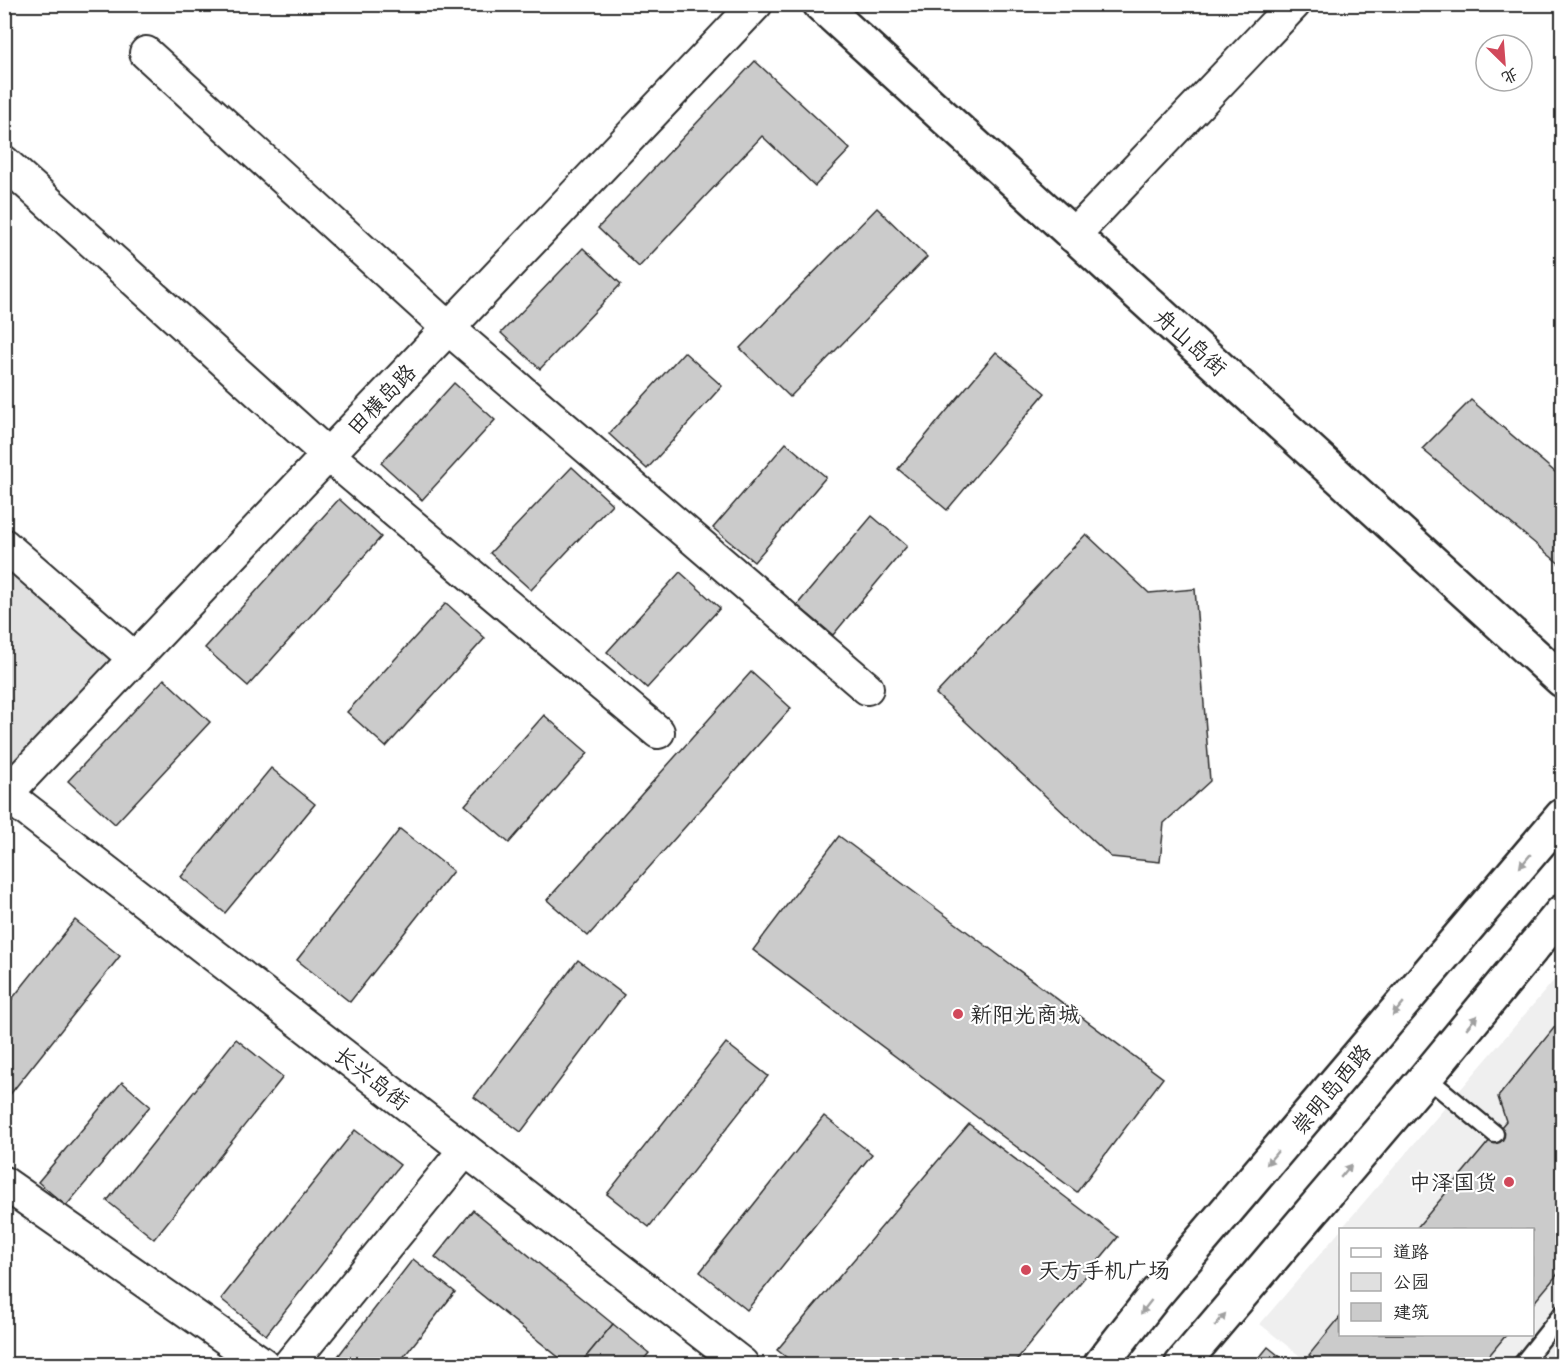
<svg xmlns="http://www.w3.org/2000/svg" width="1567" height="1369" font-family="'Shantell Sans','LXGW WenKai TC',sans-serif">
  <rect width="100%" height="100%" fill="#fff"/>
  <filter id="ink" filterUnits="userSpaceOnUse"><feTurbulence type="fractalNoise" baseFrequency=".0167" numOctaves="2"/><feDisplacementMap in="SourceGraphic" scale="12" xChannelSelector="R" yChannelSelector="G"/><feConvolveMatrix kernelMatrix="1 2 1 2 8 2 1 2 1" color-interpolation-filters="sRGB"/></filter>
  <g filter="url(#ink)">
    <polygon fill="#efefef" points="1562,971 1562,1364 1310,1364 1260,1324 1340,1231 1340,1334 1532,1334 1532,1230 1341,1229"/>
    <polygon fill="#e0e0e0" stroke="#868686" stroke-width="1.5" points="5,564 115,657 9,771 5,760"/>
    <g fill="#cbcbcb" stroke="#2b2b2b" stroke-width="1.5">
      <polygon points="755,61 850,149 815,186 762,136 639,267 598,228"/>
      <polygon points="877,208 927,257 790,397 740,348"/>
      <polygon points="583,248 621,284 540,369 501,333"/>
      <polygon points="684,352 722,386 647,469 609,434"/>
      <polygon points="996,352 1045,393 947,510 898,469"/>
      <polygon points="454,383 495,420 422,500 381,463"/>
      <polygon points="1471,400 1562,478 1562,566 1422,449"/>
      <polygon points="786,443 826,477 754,562 713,528"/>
      <polygon points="572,467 612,504 531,590 490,553"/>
      <polygon points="339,499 381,537 248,686 205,648"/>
      <polygon points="872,516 907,546 833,635 797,605"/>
      <polygon points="1086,534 1149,593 1195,589 1210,781 1164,823 1160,862 1111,857 936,694"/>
      <polygon points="680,572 720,608 647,688 607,652"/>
      <polygon points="446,603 485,638 386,747 347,712"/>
      <polygon points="751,672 791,708 588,936 547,900"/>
      <polygon points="164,679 210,722 115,824 68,781"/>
      <polygon points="544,715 588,753 509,843 465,805"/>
      <polygon points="271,768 315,804 225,913 181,877"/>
      <polygon points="400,829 453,871 350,1002 297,960"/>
      <polygon points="839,836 1163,1078 1077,1192 753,950"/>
      <polygon points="75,920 120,956 4,1102 4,1009"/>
      <polygon points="578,960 624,995 521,1132 474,1097"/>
      <polygon points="1562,1018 1562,1269 1532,1305 1532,1230 1415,1230 1506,1121 1498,1097"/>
      <polygon points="236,1039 283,1077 154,1239 107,1201"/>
      <polygon points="726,1043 768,1076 649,1227 607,1194"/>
      <polygon points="122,1082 150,1106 66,1206 38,1182"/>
      <polygon points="824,1116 872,1154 747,1310 700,1272"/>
      <polygon points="969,1124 1118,1237 1013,1364 795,1364 777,1350"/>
      <polygon points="355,1130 400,1165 266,1335 221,1299"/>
      <polygon points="473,1210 613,1324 580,1364 567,1364 435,1257"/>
      <polygon points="413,1259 455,1292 398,1364 332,1364"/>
      <polygon points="1340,1317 1340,1334 1507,1334 1482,1364 1321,1364 1309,1355"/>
      <polygon points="613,1324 649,1353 640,1364 580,1364"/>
      <polygon points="1268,1347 1289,1364 1254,1364"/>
    </g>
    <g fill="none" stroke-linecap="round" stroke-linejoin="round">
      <g stroke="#2b2b2b" stroke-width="21">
        <g id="lane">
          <polyline points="1426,1077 1495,1134"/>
          <polyline points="1522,1364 1562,1314"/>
        </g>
      </g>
      <g stroke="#2b2b2b" stroke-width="36">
        <g id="street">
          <polyline points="146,53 448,328 867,688"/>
          <polyline points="4,162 328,455 658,732"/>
          <polyline points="1073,236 1294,4"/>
          <polyline points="4,545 134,658"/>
          <polyline points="4,791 6,794 742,1364"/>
          <polyline points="6,794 756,4"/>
          <polyline points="4,1183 263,1364"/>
          <polyline points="290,1364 465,1150"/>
        </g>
      </g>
      <g stroke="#2b2b2b" stroke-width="38">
        <polyline id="secondary" points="820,4 1562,680"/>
      </g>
      <g stroke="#2b2b2b" stroke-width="38">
        <g id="primary">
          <polyline points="1101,1364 1155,1295 1562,816"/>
          <polyline points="1182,1364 1426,1077 1562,912"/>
        </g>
      </g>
      <use href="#lane" stroke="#fff" stroke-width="16"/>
      <use href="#street" stroke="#fff" stroke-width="32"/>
      <use href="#secondary" stroke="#fff" stroke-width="33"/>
      <use href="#primary" stroke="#fff" stroke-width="33"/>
    </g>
    <defs><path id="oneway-solid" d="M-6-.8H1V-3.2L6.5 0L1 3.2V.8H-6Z" transform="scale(1.5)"/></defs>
    <g fill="#a0a0a0">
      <use href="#oneway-solid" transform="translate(1525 861) rotate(130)"/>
      <use href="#oneway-solid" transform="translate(1398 1009) rotate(130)"/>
      <use href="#oneway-solid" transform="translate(1472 1022) rotate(-50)"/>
      <use href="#oneway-solid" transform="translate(1272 1158) rotate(130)"/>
      <use href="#oneway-solid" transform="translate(1346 1171) rotate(-50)"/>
      <use href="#oneway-solid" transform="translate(1146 1307) rotate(128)"/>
      <use href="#oneway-solid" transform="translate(1220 1320) rotate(-50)"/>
    </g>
  </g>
  <g fill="#d1495b" stroke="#fff" stroke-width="2">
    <circle cx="958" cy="1014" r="6"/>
    <circle cx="1509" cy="1182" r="6"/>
    <circle cx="1026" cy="1270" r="6"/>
  </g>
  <g text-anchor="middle" stroke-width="4.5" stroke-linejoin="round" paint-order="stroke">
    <g font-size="22" fill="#2b2b2b" stroke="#fff">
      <text transform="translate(1191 342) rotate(42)" y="8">舟山岛街</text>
      <text transform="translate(381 399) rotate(-46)" y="8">田横岛路</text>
      <text transform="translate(372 1078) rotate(38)" y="8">长兴岛街</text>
      <text transform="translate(1331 1089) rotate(-50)" y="8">崇明岛西路</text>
    </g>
    <g font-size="22" fill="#2b2b2b" stroke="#fff" text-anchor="start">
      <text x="970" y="1022">新阳光商城</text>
      <text x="1497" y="1190" text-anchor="end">中泽国货</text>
      <text x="1038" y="1278">天方手机广场</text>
    </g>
  </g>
  <rect width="1567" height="1369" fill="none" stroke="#fff" stroke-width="24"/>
  <rect x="12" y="12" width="1543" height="1345" fill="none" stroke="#2b2b2b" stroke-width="2" filter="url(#ink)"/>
  <rect x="1339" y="1228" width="195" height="108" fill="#ffffff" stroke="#aaaaaa" stroke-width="1.5"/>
  <rect x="1351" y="1248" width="30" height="9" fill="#ffffff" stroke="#aaaaaa" stroke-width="1.5"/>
  <text x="1393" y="1258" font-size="18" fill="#2b2b2b">道路</text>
  <rect x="1351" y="1273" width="30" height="18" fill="#e0e0e0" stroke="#aaaaaa" stroke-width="1.5"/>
  <text x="1393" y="1288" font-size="18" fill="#2b2b2b">公园</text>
  <rect x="1351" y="1303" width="30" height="18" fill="#cbcbcb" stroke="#aaaaaa" stroke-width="1.5"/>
  <text x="1393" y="1318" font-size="18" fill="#2b2b2b">建筑</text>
  <g transform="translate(1504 63) rotate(155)"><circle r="28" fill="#ffffff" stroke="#aaaaaa" stroke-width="1.5"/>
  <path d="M0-4.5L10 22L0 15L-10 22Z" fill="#d1495b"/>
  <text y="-9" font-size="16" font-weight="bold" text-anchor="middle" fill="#2b2b2b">北</text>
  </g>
</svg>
